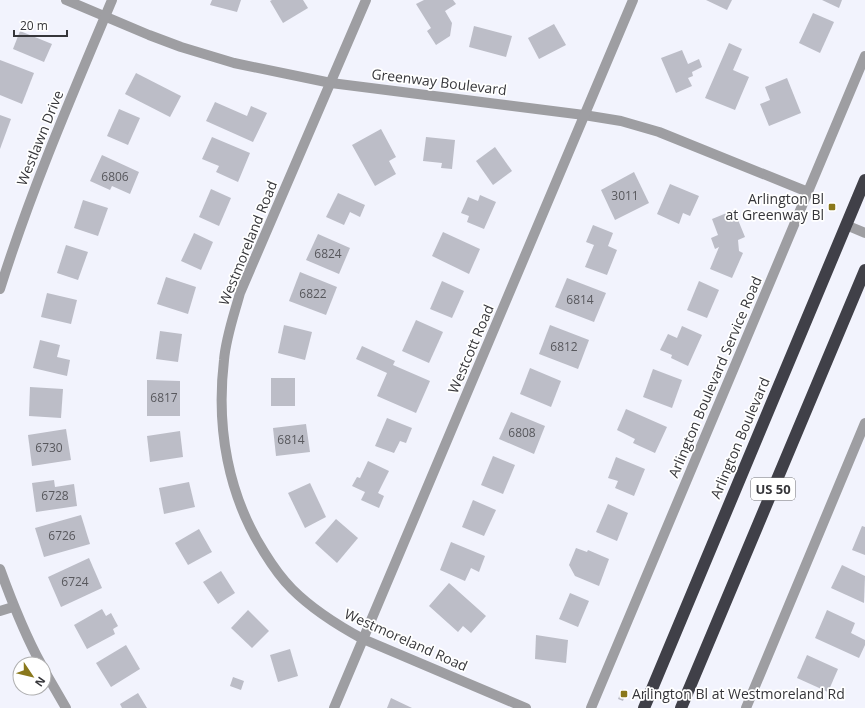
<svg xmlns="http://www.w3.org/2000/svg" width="865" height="708" font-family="'Open Sans',sans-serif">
  <rect width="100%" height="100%" fill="#f2f3fd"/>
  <g fill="#bcbdc7">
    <polygon points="212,0 241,0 237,12 210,5"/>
    <polygon points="272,0 303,0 308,8 283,23 270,1"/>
    <polygon points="424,0 453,0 456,4 445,11 452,23 450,36 436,45 427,31 431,28 416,4"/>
    <polygon points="706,0 732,0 727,10"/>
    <polygon points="822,0 842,0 839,8"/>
    <polygon points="813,13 834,22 820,53 799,43"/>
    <polygon points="554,24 566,45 539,59 528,38"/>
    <polygon points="474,26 512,36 506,57 469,47"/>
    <polygon points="20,31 52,44 44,62 13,49"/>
    <polygon points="729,43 742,49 733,70 749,77 735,110 705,98"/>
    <polygon points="682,50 688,64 699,59 702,67 692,72 693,76 688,78 692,86 676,93 661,58"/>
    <polygon points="0,60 34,73 22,104 0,95"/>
    <polygon points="136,73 181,96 170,117 125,94"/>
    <polygon points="787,78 801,113 769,126 760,104 770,100 765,87"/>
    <polygon points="215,102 247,116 251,106 267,113 253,142 206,121"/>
    <polygon points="119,109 140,118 128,145 107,136"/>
    <polygon points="0,115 11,119 0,149"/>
    <polygon points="381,129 396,157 389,161 396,174 375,186 352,145"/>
    <polygon points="212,137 250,153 238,182 216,172 219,166 202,159"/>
    <polygon points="426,137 455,140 452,169 441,168 442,163 423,161"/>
    <polygon points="495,147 512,171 493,185 476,161"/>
    <polygon points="102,155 139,172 130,194 112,186 110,190 90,181"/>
    <polygon points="634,172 649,203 615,220 601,190"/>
    <polygon points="670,184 699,196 690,216 683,213 679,224 657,214"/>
    <polygon points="211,189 231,198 219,226 199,217"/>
    <polygon points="338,193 365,205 360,217 350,212 344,225 326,217"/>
    <polygon points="480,195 496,202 484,229 467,222 469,216 461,213 468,197 478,201"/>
    <polygon points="83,200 108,208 98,236 74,228"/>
    <polygon points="734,210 745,237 738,240 739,251 743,253 732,278 710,269 719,247 715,249 711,238 718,235 712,219"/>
    <polygon points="593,225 613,233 608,246 617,250 607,275 585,267 594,245 586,242"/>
    <polygon points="443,232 480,249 469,274 432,256"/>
    <polygon points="194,233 213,242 201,270 181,261"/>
    <polygon points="318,234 350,248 339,274 306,260"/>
    <polygon points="66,245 88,252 78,280 57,273"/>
    <polygon points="300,272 337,287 326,315 289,301"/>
    <polygon points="166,277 196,287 188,314 157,304"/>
    <polygon points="567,278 606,293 594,322 555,307"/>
    <polygon points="442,281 464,291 452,318 430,309"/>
    <polygon points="699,281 719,290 707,318 687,310"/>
    <polygon points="47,293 77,300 71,324 41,317"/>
    <polygon points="416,320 443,332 429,363 402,351"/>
    <polygon points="284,325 312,332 305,360 278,353"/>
    <polygon points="550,325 589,340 578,369 539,354"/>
    <polygon points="682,326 702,335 688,366 671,358 672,355 660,350 668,334 677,338"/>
    <polygon points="160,331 182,334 178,362 156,359"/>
    <polygon points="40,340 60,345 57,357 70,360 67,376 33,368"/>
    <polygon points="362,346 395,361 393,365 430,381 416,413 377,396 387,373 356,359"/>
    <polygon points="530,368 561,381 551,407 520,394"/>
    <polygon points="653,369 682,380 672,408 643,397"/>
    <rect x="271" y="378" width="24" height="28"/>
    <polygon points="147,380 180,381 180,416 147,416"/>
    <polygon points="30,387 63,389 61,418 29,416"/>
    <polygon points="626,409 667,427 655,453 633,443 635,439 617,430"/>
    <polygon points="511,412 545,426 534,454 499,439"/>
    <polygon points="387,418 412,428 406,443 400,441 394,453 375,446"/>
    <polygon points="306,424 310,452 276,456 273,428"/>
    <polygon points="66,429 71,460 32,466 28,435"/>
    <polygon points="180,431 183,457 150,462 147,436"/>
    <polygon points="493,456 515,465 503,494 481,485"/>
    <polygon points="616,457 645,469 634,496 615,488 618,481 608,478"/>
    <polygon points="368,461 389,471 378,493 384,496 379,508 361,500 365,492 352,486 357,477 360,478"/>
    <polygon points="54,480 55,487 74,484 77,506 36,512 32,483"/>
    <polygon points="189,482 195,507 164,514 159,488"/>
    <polygon points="310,483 326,517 305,528 288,493"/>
    <polygon points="473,500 496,510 484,536 462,527"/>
    <polygon points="608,504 628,513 617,541 596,532"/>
    <polygon points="81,515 90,544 44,557 35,528"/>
    <polygon points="336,519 358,538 337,563 315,543"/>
    <polygon points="862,526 865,527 865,555 852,550"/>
    <polygon points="199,529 212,552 188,565 175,543"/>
    <polygon points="451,542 485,556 479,572 471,568 465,581 440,570"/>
    <polygon points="576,548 587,552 588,550 609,559 599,586 575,576 569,565"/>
    <polygon points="89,558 102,588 61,607 48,577"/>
    <polygon points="842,565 865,576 864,603 831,588"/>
    <polygon points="221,571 235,593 218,604 203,582"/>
    <polygon points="449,583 486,616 471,633 463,626 458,632 429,606"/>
    <polygon points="570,593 589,601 578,627 559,619"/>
    <polygon points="102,609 106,616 111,613 118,626 113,629 115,634 87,649 74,625"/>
    <polygon points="248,610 269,631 252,648 231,628"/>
    <polygon points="827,610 855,623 851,633 865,640 865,645 859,658 815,638"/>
    <polygon points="536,635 568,640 566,663 535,659"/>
    <polygon points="126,645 140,669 111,687 96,663"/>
    <polygon points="290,649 298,676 278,682 270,655"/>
    <polygon points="807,655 838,669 828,692 797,678"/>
    <polygon points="233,677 244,681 241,690 230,686"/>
    <polygon points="622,689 626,691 623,701 618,699"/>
    <polygon points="138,693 147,708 122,708 120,704"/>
    <polygon points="391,698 412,708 387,708"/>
  </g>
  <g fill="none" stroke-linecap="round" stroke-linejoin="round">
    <g stroke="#9e9ea2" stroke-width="10">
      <polyline points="66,0 149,35 181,47 234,63 331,83 584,115 621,121 659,132 808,192"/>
      <path d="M366,0l-126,293c-6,22 -14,44 -16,67 -8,68 4,135 40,192 8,13 17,26 28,37 21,21 45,36 71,50l163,69"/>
      <polyline points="846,225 865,233"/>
      <path d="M0,289c31,-99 72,-194 112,-289"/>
      <path d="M0,569c12,33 24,64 41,95"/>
      <polyline points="0,611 13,607"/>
      <polyline points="44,670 66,708"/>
      <polyline points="334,708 633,0"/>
      <polyline points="591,708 865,56"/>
      <polyline points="746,708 865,423"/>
    </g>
    <g stroke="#404048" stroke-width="12">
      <polyline points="644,708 865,180"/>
      <polyline points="681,708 865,270"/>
    </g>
  </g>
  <g fill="#8a781c" stroke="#fff" stroke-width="1.5">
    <rect x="828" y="203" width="8" height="8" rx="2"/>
    <rect x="620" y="690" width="8" height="8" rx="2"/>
  </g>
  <g text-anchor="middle" stroke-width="3.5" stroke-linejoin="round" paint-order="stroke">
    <g font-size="12" fill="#58585d">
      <text x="115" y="181">6806</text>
      <text x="625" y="200">3011</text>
      <text x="328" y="258">6824</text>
      <text x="313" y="298">6822</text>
      <text x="580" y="304">6814</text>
      <text x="564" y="351">6812</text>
      <text x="164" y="402">6817</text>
      <text x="522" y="437">6808</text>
      <text x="291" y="444">6814</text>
      <text x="49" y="452">6730</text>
      <text x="55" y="500">6728</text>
      <text x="62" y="540">6726</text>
      <text x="75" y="586">6724</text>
    </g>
    <rect fill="#fff" stroke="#727275" stroke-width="1" x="751" y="478" width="44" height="22" rx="3"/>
    <g font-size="13" font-weight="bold" fill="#36363a">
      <text x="773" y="494">US 50</text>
    </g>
    <g font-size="14" fill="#36363a" stroke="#fff">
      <text transform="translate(439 82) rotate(7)" y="5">Greenway Boulevard</text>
      <text transform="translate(40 138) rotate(-68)" y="5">Westlawn Drive</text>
      <text transform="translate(248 243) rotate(-68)" y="5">Westmoreland Road</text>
      <text transform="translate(471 349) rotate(-67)" y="5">Westcott Road</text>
      <text transform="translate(715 377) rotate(-67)" y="5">Arlington Boulevard Service Road</text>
      <text transform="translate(740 438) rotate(-67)" y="5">Arlington Boulevard</text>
      <text transform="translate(406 640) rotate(24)" y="5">Westmoreland Road</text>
    </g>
    <g font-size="14" fill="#36363a" stroke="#fff" text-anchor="end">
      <text x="824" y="204">Arlington Bl<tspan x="824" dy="16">at Greenway Bl</tspan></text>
      <text x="632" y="699" text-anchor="start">Arlington Bl at Westmoreland Rd</text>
    </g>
  </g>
  <g transform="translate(32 676) rotate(125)"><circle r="19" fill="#ffffff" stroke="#afafb0"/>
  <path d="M0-3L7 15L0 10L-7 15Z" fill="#8a781c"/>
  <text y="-6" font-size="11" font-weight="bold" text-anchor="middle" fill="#36363a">N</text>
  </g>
  <path d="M14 30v6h53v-6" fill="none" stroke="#36363a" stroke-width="2"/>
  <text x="20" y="30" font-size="12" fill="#36363a" stroke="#ffffff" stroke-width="3" paint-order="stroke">20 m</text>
</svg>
